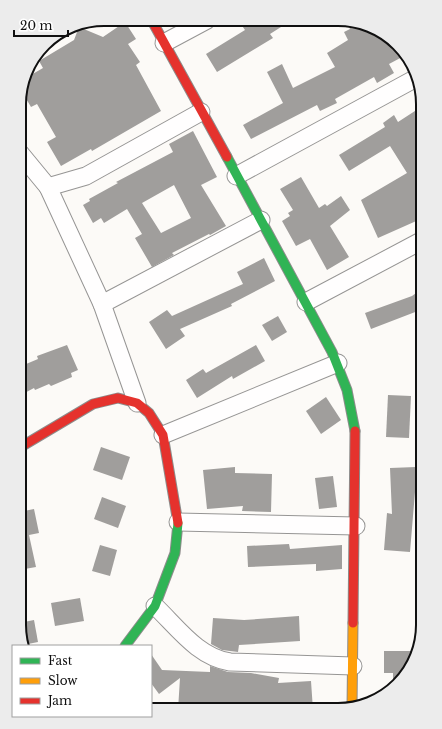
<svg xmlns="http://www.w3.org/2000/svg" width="442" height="729" font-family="'Libre Baskerville',serif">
  <rect width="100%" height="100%" fill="#fcfaf7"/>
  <g fill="#a09e9c" fill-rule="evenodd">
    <polygon points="238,20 292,20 270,34 273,38 217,72 206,54 245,30"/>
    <polygon points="346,21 354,21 390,37 404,56 389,64 394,73 377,83 374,77 335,99 337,103 320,111 317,105 251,139 243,125 283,103 267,72 282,64 293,88 335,67 327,53 348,40 344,32 350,29"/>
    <polygon points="125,22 136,39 128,44 140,62 136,65 161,111 92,151 91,149 61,166 47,142 56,137 37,104 31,107 21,90 24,79 43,68 39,61 74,40 79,27 103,37"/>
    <polygon points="418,109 423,117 423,218 378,238 361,200 407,173 390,146 349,171 339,155 385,127 383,123 394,115 398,122"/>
    <path d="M193,131l24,46 -16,8 25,41 -16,9 -1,-1 -37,19 2,2 -22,12 -17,-29 7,-4 -15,-25 -23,14 -3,-5 -8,5 -10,-18 7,-4 -1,-2 29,-16 -2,-1 57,-30 -4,-8zM174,185l17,33 -30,15 -19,-30z"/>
    <polygon points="301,177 319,208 325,204 327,206 341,196 350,210 330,226 349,257 327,270 310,239 296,246 282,221 290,216 288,213 293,210 280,189"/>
    <polygon points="264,258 275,281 231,304 232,306 180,329 185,336 166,349 149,322 167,310 172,316 243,284 237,272"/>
    <polygon points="423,288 423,309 371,329 365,313 412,296"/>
    <polygon points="278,316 287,332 272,341 262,325"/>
    <polygon points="67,345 78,370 71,373 72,377 51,386 49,384 35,390 34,388 19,396 19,367 38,359 37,356"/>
    <polygon points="256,345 265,361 233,379 232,376 197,398 186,380 203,369 206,373"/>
    <polygon points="388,395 411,396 409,438 386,437"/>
    <polygon points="326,397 341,420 321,434 306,411"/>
    <polygon points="101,447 130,457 122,480 93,470"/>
    <polygon points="235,467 235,473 272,474 271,512 242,511 243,506 207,509 203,470"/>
    <polygon points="416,467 417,492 415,492 410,552 384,550 387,513 392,514 390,468"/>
    <polygon points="333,476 337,507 319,509 315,478"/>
    <polygon points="102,497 126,506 118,528 94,519"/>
    <polygon points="34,509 39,533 29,535 36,567 19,570 19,512"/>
    <polygon points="289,544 290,549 342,545 342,569 316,571 316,564 248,567 247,546"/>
    <polygon points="100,545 117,550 110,576 92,571"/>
    <polygon points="80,598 84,621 55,626 51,603"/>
    <polygon points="299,616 300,641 239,645 238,652 222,650 211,644 213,618 244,620"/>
    <polygon points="34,620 38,642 23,645 19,623"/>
    <polygon points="384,651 415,651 406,677 393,686 393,673 384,673"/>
    <polygon points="151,654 162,670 210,672 210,666 228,672 251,673 279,678 278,683 311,681 313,710 178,710 180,678 159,694 151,683"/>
  </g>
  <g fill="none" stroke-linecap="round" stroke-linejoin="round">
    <g stroke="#969594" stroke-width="19">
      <g id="street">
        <polyline points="164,43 207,20"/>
        <polyline points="20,153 48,187 86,176 201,112"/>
        <polyline points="236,176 418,77"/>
        <polyline points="48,187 102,304 137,403"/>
        <polyline points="306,302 423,240"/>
        <polyline points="102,304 261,220"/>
        <polyline points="163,435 338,363"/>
        <polyline points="178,522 356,526"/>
        <path d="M155,606c23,22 43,51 75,56l123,4"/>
      </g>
    </g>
    <g stroke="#8d8c8b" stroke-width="11">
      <g id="fast">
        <polyline points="227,157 332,352 347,390 355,431"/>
        <polyline points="125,646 155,606 175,553 178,523"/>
      </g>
    </g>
    <g stroke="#8d8c8b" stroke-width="11">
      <polyline id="slow" points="352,707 353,623"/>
    </g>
    <g stroke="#8d8c8b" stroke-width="11">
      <g id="jam">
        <polyline points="151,19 227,157"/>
        <polyline points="19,448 93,404 118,398 137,403 149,413 163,435 178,523"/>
        <polyline points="353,623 355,431"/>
      </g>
    </g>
    <use href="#street" stroke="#fffefe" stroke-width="17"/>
    <use href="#fast" stroke="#30b455" stroke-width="9"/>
    <use href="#slow" stroke="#ff9f0a" stroke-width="9"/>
    <use href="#jam" stroke="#e5322d" stroke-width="9"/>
  </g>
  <path d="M0 0H442V729H0ZM104 26H338A78 78 0 0 1 416 104V625A78 78 0 0 1 338 703H104A78 78 0 0 1 26 625V104A78 78 0 0 1 104 26Z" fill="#ececec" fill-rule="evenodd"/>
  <path fill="none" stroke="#101010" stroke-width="2" d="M104 26H338A78 78 0 0 1 416 104V625A78 78 0 0 1 338 703H104A78 78 0 0 1 26 625V104A78 78 0 0 1 104 26Z"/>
  <rect x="12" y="645" width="140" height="72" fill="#ffffff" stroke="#9f9f9f"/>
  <rect x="20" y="658" width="20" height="6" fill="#30b455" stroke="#9f9f9f"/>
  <text x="48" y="665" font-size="12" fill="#101010">Fast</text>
  <rect x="20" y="678" width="20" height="6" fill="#ff9f0a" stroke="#9f9f9f"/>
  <text x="48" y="685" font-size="12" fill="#101010">Slow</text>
  <rect x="20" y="698" width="20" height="6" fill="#e5322d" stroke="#9f9f9f"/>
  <text x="48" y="705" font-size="12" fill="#101010">Jam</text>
  <path d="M14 30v6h54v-6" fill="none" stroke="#101010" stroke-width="2"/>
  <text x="20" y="30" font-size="12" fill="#101010" stroke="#ffffff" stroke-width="3" paint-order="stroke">20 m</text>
</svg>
